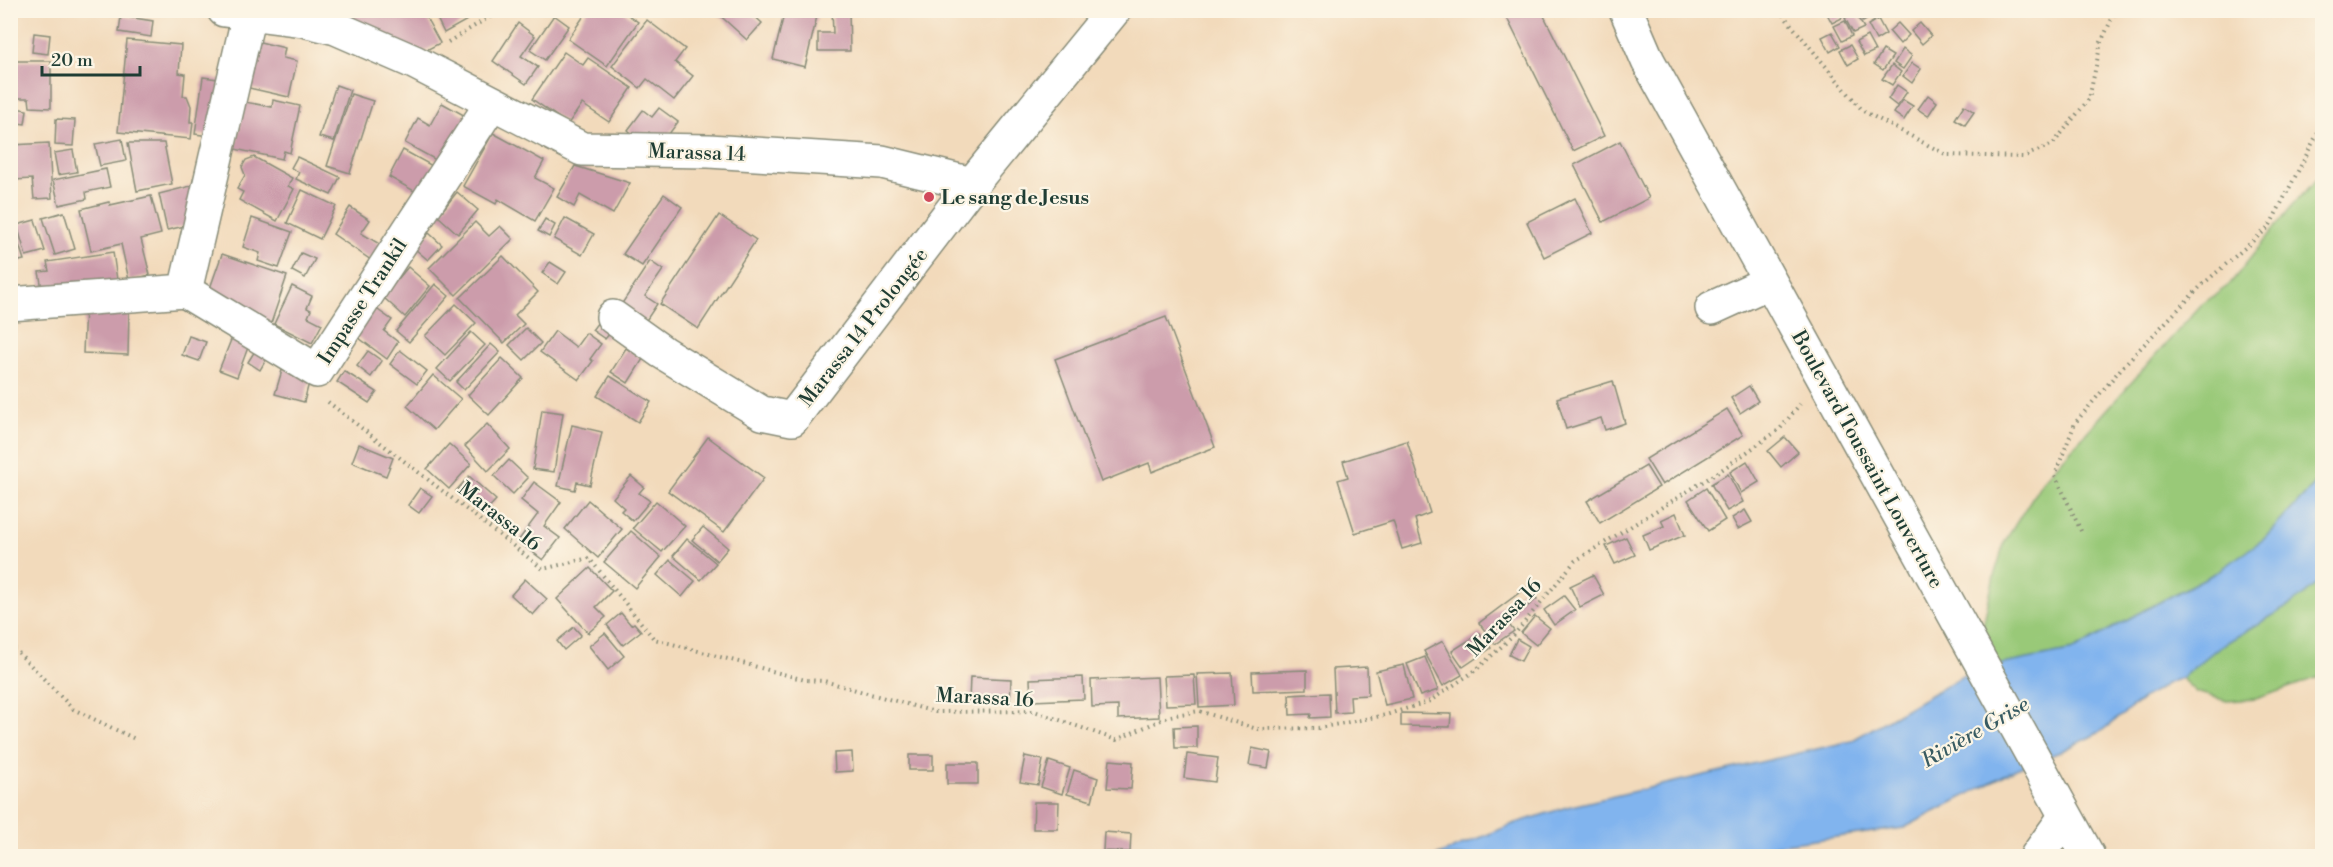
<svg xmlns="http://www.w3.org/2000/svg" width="2333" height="867" font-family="'Libre Bodoni',serif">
  <rect width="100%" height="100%" fill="#fcf5e5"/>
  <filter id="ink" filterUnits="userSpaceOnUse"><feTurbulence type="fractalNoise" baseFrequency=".0167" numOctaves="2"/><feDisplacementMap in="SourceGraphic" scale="12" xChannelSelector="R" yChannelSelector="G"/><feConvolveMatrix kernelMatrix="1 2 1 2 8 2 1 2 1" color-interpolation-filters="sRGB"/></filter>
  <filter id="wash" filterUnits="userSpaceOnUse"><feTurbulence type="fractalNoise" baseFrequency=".008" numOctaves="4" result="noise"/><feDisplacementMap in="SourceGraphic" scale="24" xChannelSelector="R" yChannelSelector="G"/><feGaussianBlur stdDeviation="1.35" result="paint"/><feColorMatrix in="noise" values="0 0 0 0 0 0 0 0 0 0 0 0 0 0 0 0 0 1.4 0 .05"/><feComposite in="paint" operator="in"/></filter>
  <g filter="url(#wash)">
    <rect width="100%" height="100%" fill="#f2dabb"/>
    <g fill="#99c978" stroke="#5c8356" stroke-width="1.5">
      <polygon points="2322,174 2322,473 2317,482 2264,539 2215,573 2137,614 2074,650 1973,670 1994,576 2005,541 2042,482 2201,305 2229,285 2291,207"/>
      <polygon points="2322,576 2322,676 2256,699 2227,701 2196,692 2181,678 2219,647 2292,604"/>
    </g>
    <polygon fill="#81b4ee" stroke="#507891" stroke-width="1.5" points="2322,473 2322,576 2315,586 2292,604 2219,647 2181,678 2168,683 2144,698 2100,732 2060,752 2016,769 1904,828 1777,845 1734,856 1436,856 1513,824 1567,807 1851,741 1973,670 2074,650 2137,614 2215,573 2264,539 2317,482"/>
    <g id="blocks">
      <g fill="#cc9cab">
        <polygon points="363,10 422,10 440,43 413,57 346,19"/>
        <polygon points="433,10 485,10 444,33"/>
        <polygon points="588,10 621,10 638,22 607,66 568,39"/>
        <polygon points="714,10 748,10 762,23 747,40"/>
        <polygon points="785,10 818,12 805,67 773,59"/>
        <polygon points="832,10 849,10 850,51 818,51 818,33 833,33"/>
        <polygon points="1503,10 1541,10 1604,136 1573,151"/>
        <polygon points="1825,10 1838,10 1842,18 1832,23"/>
        <polygon points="1857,10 1876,10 1872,13 1873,16 1863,22"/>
        <polygon points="1855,13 1864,28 1853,33 1845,18"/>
        <polygon points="554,15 569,26 545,60 530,50"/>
        <polygon points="121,16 153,21 151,37 119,32"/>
        <polygon points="1878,19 1886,34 1876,40 1868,25"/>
        <polygon points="647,20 685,49 675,62 693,76 674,100 647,79 640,88 612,66"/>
        <polygon points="1845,21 1852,36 1842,41 1834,26"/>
        <polygon points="518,23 535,36 521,56 538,67 526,84 493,61"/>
        <polygon points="1898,23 1909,35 1900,44 1889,31"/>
        <polygon points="1920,23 1931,36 1922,44 1911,31"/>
        <polygon points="1832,32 1840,46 1830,52 1822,37"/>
        <polygon points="34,33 50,35 48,54 32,52"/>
        <polygon points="1867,36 1875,51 1864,56 1856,42"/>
        <polygon points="127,40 181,45 179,73 185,74 183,96 187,96 191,106 190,122 193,122 191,139 118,132"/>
        <polygon points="260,42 285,48 283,58 297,61 289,97 249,88"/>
        <polygon points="1850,45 1858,59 1848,65 1840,50"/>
        <polygon points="1903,49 1912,56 1903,69 1894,63"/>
        <polygon points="1883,50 1893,56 1883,70 1874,64"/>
        <polygon points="564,52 583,65 588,58 632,88 609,122 582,104 568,124 532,99"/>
        <polygon points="10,61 51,61 51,108 30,107 29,98 10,98"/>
        <polygon points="1912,63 1921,69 1912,83 1903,76"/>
        <polygon points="1892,65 1901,72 1892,85 1882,79"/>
        <polygon points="203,77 225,80 217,137 195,134"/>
        <polygon points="336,85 350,90 334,141 319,137"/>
        <polygon points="1897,85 1907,92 1897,106 1888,99"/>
        <polygon points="351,94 373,101 350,173 327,166"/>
        <polygon points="1928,95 1937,102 1928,116 1918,109"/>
        <polygon points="273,100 300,106 290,153 284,151 282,159 235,149 245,102 272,107"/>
        <polygon points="1903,100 1913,106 1904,120 1894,113"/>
        <polygon points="442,103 471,119 445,165 405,143 418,118 430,125"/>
        <polygon points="1964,105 1974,112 1965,125 1955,119"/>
        <polygon points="10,107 27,110 25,124 10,122"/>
        <polygon points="659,108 678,122 662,143 649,132 642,142 628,130 643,110 652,117"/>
        <polygon points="56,119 75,120 73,146 55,145"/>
        <polygon points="493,133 544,161 535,178 554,188 535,221 498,199 496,204 463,186"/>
        <polygon points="122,139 126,161 100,166 95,144"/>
        <polygon points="1620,141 1649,198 1603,222 1574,165"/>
        <polygon points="49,143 52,198 34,199 32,179 13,180 12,145"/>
        <polygon points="128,143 164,143 172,184 137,191"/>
        <polygon points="73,150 77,172 58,175 54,153"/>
        <polygon points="403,150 438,169 423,196 389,177"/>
        <polygon points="254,157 292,178 288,186 294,189 277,221 239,200 243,192 237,189 245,175 242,167 246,160"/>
        <polygon points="297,157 340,177 331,195 296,179 299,172 291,168"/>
        <polygon points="575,166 630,183 613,214 580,195 574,207 557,197"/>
        <polygon points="106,169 110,187 86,192 87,199 59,205 53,180"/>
        <polygon points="195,185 198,223 167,230 159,194"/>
        <polygon points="302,190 336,206 320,239 287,223"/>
        <polygon points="457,192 478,210 458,234 438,216"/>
        <polygon points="664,194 682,207 642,266 623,254"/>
        <polygon points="151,196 161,234 141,239 150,275 129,280 121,244 91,251 81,209 109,202 110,205"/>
        <polygon points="1575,198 1592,233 1544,257 1527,222"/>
        <polygon points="350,207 370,220 361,233 381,245 371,260 333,234"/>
        <polygon points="64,212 75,249 55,255 43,218"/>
        <polygon points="719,215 756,240 698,329 660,304"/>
        <polygon points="10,217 24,260 10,263"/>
        <polygon points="252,218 292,232 279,268 258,261 260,253 243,247"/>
        <polygon points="565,218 594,234 582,255 554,239"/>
        <polygon points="545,219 555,225 549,237 538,231"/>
        <polygon points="35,220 45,251 26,256 17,225"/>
        <polygon points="475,222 489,236 500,226 513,239 456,295 429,268"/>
        <polygon points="429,233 442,245 428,260 415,249"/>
        <polygon points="113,252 118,287 42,289 39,272 49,271 47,262"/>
        <polygon points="301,253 315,259 305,278 292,271"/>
        <polygon points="222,254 287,276 268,332 208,294"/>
        <polygon points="503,256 538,292 515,315 524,324 504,343 460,298"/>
        <polygon points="650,261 663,270 645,296 657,304 645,322 621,305"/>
        <polygon points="550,262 566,272 558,284 542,273"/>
        <polygon points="408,267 430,286 405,317 383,297"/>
        <polygon points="435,284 449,296 409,342 396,331"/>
        <polygon points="292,286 312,296 307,308 311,310 308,317 322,324 312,343 274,324"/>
        <polygon points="456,304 476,323 445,355 425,336"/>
        <polygon points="85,307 129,309 128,355 83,353"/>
        <polygon points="375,308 392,320 384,331 398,342 387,359 355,335"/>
        <polygon points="1166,317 1215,447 1152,472 1149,463 1101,482 1055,359"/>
        <polygon points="598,322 611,332 605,339 592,330"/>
        <polygon points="526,328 541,343 524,360 509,345"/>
        <polygon points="555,331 576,347 586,333 601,344 590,359 593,361 579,380 540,352"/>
        <polygon points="471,332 485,345 450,381 437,369"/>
        <polygon points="233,335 250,342 237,377 219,370"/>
        <polygon points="189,336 206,342 199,361 182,355"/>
        <polygon points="491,344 500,352 464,390 456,382"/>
        <polygon points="258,346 270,353 260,370 248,362"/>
        <polygon points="626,348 643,359 628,383 611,372"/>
        <polygon points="400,350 427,371 417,384 390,364"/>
        <polygon points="368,351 382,361 371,377 357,366"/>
        <polygon points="502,358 523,378 489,415 468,395"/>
        <polygon points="283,367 311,375 304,402 275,394"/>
        <polygon points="344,371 377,392 369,403 337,382"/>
        <polygon points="433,375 461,399 434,430 407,406"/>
        <polygon points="610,376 651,402 638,422 597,396"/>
        <polygon points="1613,381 1625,423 1605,430 1601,418 1566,429 1557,398"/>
        <polygon points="1749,386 1758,401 1740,413 1731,398"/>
        <polygon points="1727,409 1743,435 1662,485 1646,459"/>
        <polygon points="542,410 563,413 554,472 533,469"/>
        <polygon points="487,424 510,449 488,471 465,446"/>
        <polygon points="572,425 602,432 590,485 577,482 575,490 558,486"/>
        <polygon points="708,437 764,478 724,532 668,491"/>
        <polygon points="1785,437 1798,452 1781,467 1768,451"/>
        <polygon points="1407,441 1430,513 1415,519 1422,543 1402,549 1393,521 1355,533 1338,480 1348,477 1343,461"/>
        <polygon points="359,444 393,458 386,476 352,462"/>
        <polygon points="449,444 471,464 449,489 427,469"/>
        <polygon points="509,460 528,478 513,494 494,476"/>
        <polygon points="1747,461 1759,482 1741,493 1730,472"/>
        <polygon points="1646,466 1659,487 1600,523 1587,501"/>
        <polygon points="1728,474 1743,502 1727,511 1711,484"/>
        <polygon points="469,476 496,500 482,515 456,491"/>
        <polygon points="631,476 644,487 639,493 650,501 633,521 621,511 624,508 613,498"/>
        <polygon points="534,482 561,502 544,526 560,538 543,560 518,541 538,514 521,500"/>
        <polygon points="420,488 432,496 419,513 408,505"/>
        <polygon points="1706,488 1725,520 1708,531 1688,500"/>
        <polygon points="588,500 622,529 598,558 565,529"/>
        <polygon points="656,501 685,526 662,552 633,528"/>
        <polygon points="1745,510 1752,522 1738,529 1732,518"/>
        <polygon points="1676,513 1685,535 1649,550 1643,535 1664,526 1661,520"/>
        <polygon points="703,527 728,548 717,561 692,540"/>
        <polygon points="631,531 661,557 635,588 604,562"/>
        <polygon points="1626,537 1635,555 1615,564 1606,546"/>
        <polygon points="687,539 716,563 701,580 673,556"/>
        <polygon points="670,560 695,581 682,597 657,575"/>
        <polygon points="590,568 612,591 596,607 606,617 588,633 557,599"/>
        <polygon points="1593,575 1604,595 1580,607 1570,586"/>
        <polygon points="525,579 547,599 533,615 511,595"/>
        <polygon points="1527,587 1537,599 1507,622 1514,631 1495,644 1479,623"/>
        <polygon points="1564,596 1575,610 1554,625 1544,610"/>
        <polygon points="621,613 631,625 634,623 641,631 623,645 607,625"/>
        <polygon points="1535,616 1550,628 1536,645 1521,633"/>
        <polygon points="574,627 581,635 564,650 557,641"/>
        <polygon points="605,633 624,656 608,670 589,646"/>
        <polygon points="1480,633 1491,648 1463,667 1452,651"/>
        <polygon points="1517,639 1529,646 1521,661 1509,655"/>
        <polygon points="1443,641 1462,675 1443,686 1424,651"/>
        <polygon points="1425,657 1438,690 1420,696 1407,664"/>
        <polygon points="1404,665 1412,699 1385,705 1376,671"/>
        <polygon points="1367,667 1368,695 1350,696 1351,712 1335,713 1333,669"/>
        <polygon points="1307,670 1307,689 1253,691 1252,672"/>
        <polygon points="1232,673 1234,705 1199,707 1197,674"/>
        <polygon points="1194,675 1196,704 1166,705 1164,676"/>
        <polygon points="970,677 1011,679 1010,703 969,701"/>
        <polygon points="1083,677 1084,699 1031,701 1030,679"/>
        <polygon points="1157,677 1159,717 1118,719 1118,706 1092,707 1091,680"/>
        <polygon points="1329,693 1330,717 1310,718 1311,714 1290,715 1289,695"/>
        <polygon points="1401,713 1451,714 1450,727 1401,726"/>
        <polygon points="1197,726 1197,748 1175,748 1174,727"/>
        <polygon points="1252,748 1271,752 1268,768 1249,765"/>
        <polygon points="852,752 853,771 835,772 834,753"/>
        <polygon points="1187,754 1218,758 1215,782 1184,778"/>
        <rect x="909" y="755" width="24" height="15"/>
        <polygon points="1025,756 1043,760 1038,785 1020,782"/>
        <polygon points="1110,760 1133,762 1131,789 1107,788"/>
        <polygon points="1049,761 1070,768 1062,794 1041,787"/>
        <rect x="947" y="763" width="31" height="21"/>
        <polygon points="1074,770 1098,778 1092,801 1067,794"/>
        <polygon points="1034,802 1059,802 1058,829 1033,829"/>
        <polygon points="1104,832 1131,834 1130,852 1103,851"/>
      </g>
    </g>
  </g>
  <g filter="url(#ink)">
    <use href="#blocks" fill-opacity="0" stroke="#888c78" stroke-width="1.5"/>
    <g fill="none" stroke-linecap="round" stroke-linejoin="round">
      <g stroke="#888c78" stroke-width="36">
        <g id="minor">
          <polyline points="224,10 303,20 336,28 414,62 582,149 709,151 882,162 972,184 1114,10"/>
          <polyline points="185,291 317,371 492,103"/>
          <polyline points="10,304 185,291 249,14"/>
          <polyline points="1712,308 1769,282"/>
          <polyline points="613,317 662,352 762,413 792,419 972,184"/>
          <polyline points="2037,856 2065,817"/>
        </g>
      </g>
      <g stroke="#888c78" stroke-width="36">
        <polyline id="major" points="1626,10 1648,61 2088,856"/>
      </g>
      <g stroke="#888c78" stroke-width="4" stroke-dasharray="1.5 4.5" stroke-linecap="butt">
        <polyline points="1779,10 1863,111 1947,155 2023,157 2053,144 2089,99 2101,42 2116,10"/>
        <polyline points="448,42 501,10"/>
        <polyline points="328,402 543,569 589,558 654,639 805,680 824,681 935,712 1034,711 1116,740 1170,716 1199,711 1257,729 1318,728 1386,715 1430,701 1476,670 1513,636 1575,561 1717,473 1780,429 1800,404"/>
        <polyline points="2081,531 2055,475 2075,423 2125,364 2202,285 2269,227 2322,125"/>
        <polyline points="10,644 73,709 135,739"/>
      </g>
      <use href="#minor" stroke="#fff" stroke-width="33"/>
      <use href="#major" stroke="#fff" stroke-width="33"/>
    </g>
  </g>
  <circle fill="#d1495b" stroke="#fcf5e5" stroke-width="2" cx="929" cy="197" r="6"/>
  <g text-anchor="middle" stroke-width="4.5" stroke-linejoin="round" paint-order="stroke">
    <g font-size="20" fill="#1f3d34" stroke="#fcf5e5">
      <text transform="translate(697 152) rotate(2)" y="7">Marassa 14</text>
      <text transform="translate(362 301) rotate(-57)" y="7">Impasse Trankil</text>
      <text transform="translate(863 327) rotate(-52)" y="7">Marassa 14 Prolongée</text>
      <text transform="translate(1868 459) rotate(61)" y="7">Boulevard Toussaint Louverture</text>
      <text transform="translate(500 516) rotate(38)" y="7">Marassa 16</text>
      <text transform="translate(1504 617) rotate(-47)" y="7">Marassa 16</text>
      <text transform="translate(985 697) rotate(3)" y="7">Marassa 16</text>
    </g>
    <g font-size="20" font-weight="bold" fill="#1f3d34" stroke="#fcf5e5" text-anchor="start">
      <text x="941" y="204">Le sang de Jesus</text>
    </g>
    <g font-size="21" font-style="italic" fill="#385b62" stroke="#fcf5e5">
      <text transform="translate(1975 732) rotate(-30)" y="7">Rivière Grise</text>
    </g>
  </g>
  <rect width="2333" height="867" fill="none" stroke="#fcf5e5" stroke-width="36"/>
  <path d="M42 66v9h98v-9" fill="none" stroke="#1f3d34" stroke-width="3"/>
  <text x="51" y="66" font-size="18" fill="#1f3d34" stroke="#fcf5e5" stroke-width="4.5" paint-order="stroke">20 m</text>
</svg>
